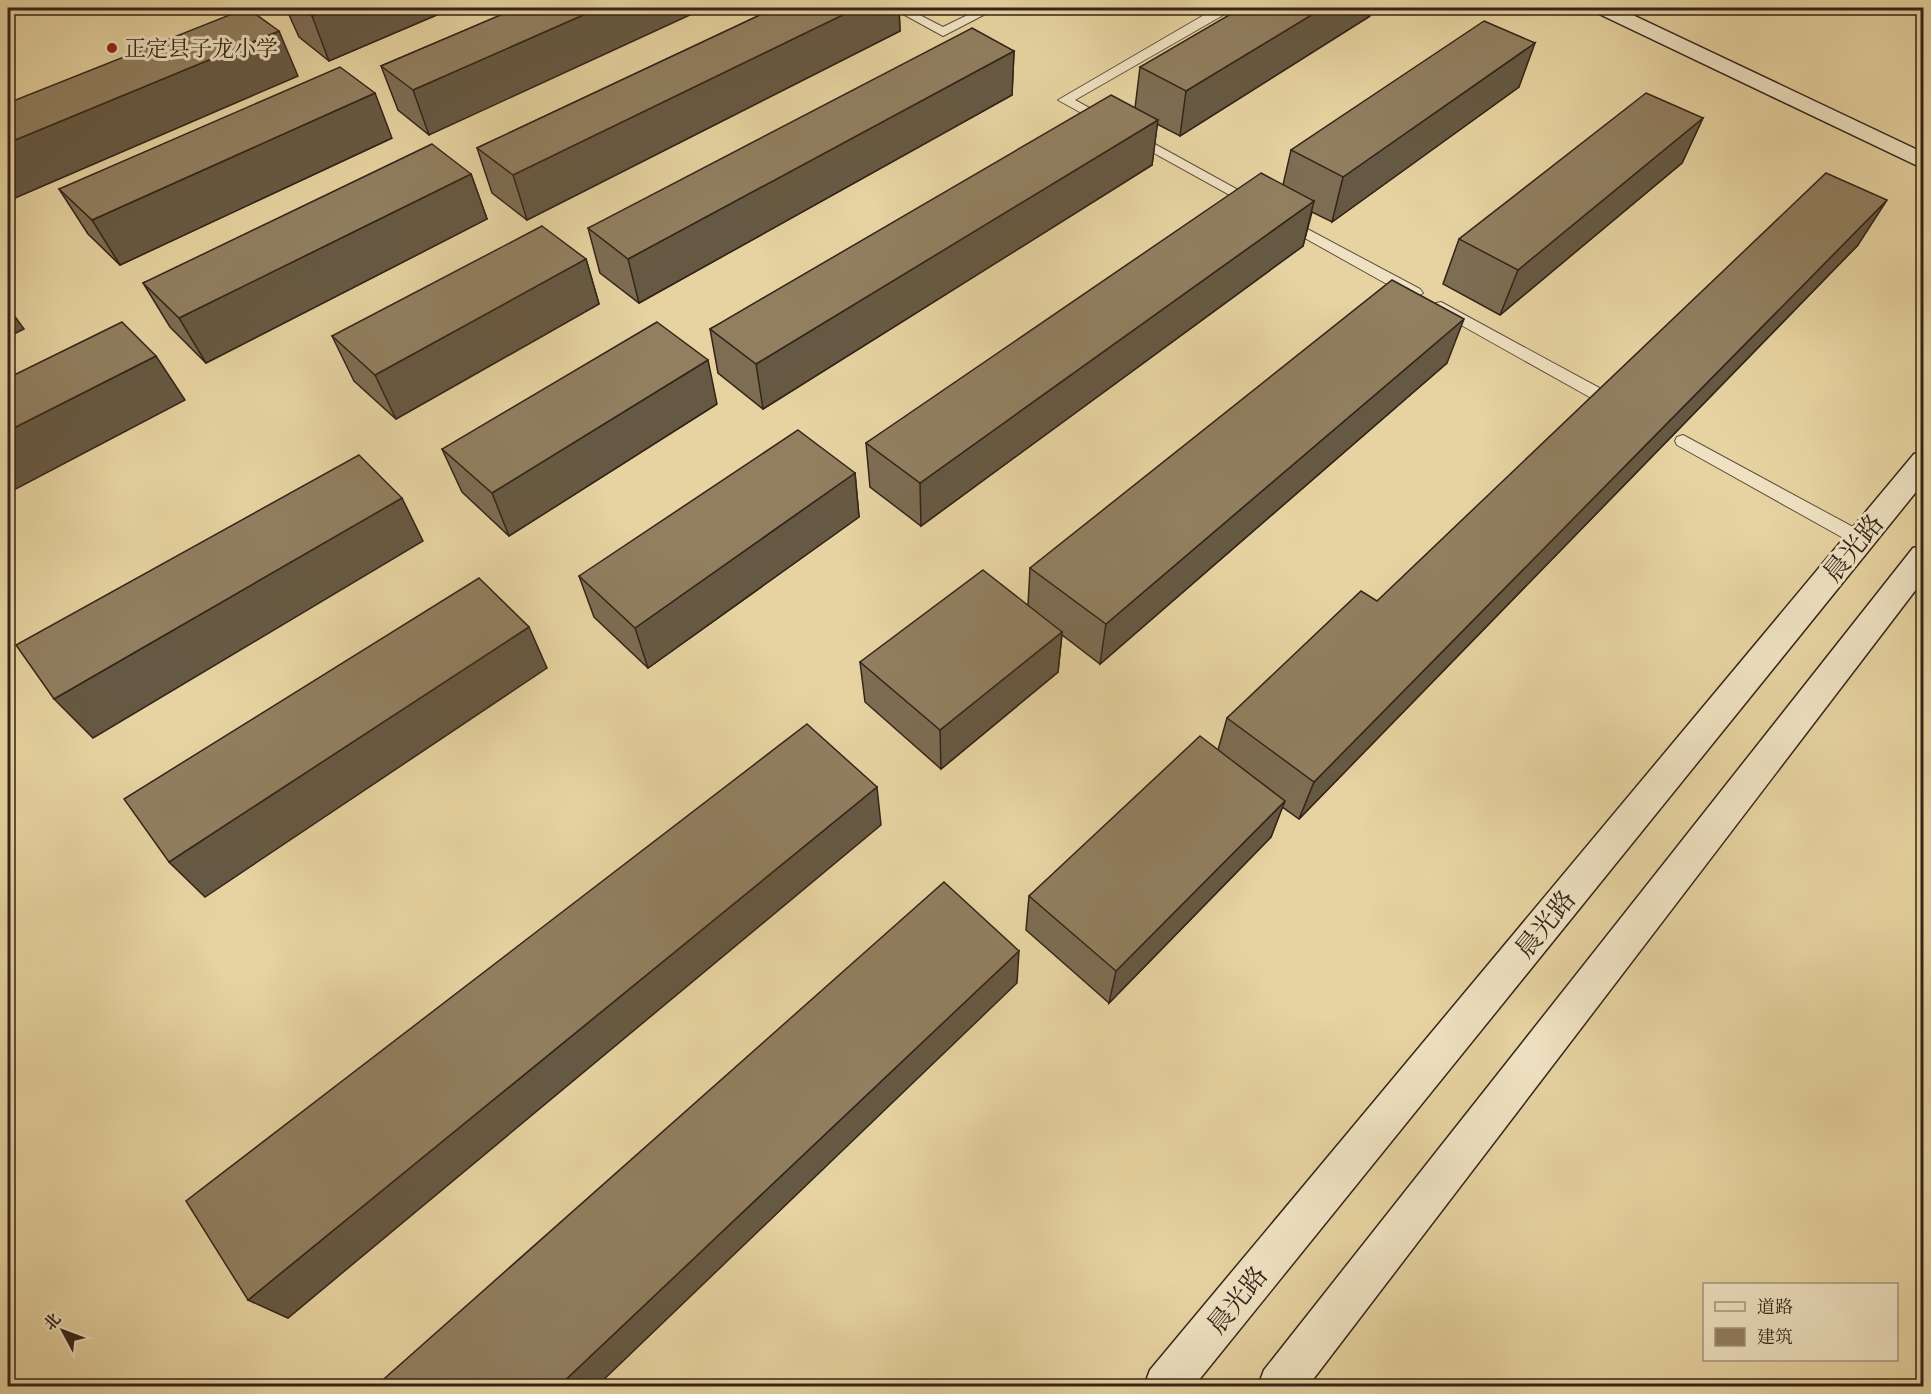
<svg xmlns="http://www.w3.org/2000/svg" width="1931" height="1394" font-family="Cardo,'Noto Serif SC',serif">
  <rect width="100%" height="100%" fill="#e6d3a1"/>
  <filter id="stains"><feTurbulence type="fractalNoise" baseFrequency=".00333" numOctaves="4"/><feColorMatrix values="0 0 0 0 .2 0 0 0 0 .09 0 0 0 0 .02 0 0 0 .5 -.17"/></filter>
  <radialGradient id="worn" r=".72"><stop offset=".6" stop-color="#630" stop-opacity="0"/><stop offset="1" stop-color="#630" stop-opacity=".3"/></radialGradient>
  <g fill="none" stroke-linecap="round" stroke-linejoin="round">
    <g stroke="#60503b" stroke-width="2">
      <g id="lane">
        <polygon points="892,8 906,8 943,27 982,8 997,8 943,36"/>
        <polygon points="1216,8 1228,8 1225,14 1075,100 1260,202 1262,205 1255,209 1058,100"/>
        <polygon points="1283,216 1420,289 1423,293 1415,298 1410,297 1278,223 1276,220"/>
        <polygon points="1441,302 1605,391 1607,395 1605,399 1593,399 1436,311 1433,307 1436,303"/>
        <polygon points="1683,435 1866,534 1869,539 1866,544 1860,546 1854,544 1677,445 1675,441 1677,437"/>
      </g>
    </g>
    <g stroke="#342419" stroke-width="3">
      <g id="secondary">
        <polygon points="1591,8 1618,8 1924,153 1924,169 1595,12"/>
        <polygon points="1924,451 1924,482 1194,1386 1144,1386 1150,1370 1914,454"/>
        <polygon points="1924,545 1924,579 1308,1386 1258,1386 1264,1370 1913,548"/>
      </g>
    </g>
    <use href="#lane" fill="#efe2c2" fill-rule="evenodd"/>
    <use href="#secondary" fill="#efe2c2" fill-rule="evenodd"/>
  </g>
  <g fill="#7d6d53" stroke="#342419" stroke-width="1.5">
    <polygon points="286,8 453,8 329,61 299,37"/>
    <polygon points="517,8 429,135 398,110 381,66"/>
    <polygon points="775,8 899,8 900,31 527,220 492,193 477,148"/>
    <polygon points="924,8 946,8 935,13"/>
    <polygon points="1370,16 1180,136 1157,124 1152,165 763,409 718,373 710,329 1135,108 1140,67"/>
    <polygon points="1014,51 1012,95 639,303 600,273 588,228"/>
    <polygon points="1519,87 1332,222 1312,212 1303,246 921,526 870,487 866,443 1283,185 1291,150"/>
    <polygon points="1703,118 1682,163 1500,315 1443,284 1459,239"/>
    <polygon points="392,138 120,265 88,234 59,189"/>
    <polygon points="471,174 487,219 206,363 170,327 143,283"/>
    <polygon points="1858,245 1299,819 1282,807 1271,837 1109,1003 1026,930 1029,896 1218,750 1227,718 1377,601"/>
    <polygon points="586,259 599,304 396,419 354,381 332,336"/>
    <polygon points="1447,363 1100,664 1062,635 1058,672 941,769 865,702 860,662 1028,605 1030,568"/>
    <polygon points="717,404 509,536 462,492 442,449"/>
    <polygon points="855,473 859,517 648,668 594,617 579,576"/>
  </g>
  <g fill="#665943" stroke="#342419" stroke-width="1.5">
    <polygon points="333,8 453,8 329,61 312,16"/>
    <polygon points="599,8 705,8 429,135 413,90"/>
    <polygon points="857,8 899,8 900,31 527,220 513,175"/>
    <polygon points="935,8 946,8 935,13"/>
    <polygon points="1323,8 1372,8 1370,16 1180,136 1186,91"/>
    <polygon points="279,31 298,76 8,201 8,143"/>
    <polygon points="1535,43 1519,87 1332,222 1343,177"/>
    <polygon points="1014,51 1012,95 639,303 628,259"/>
    <polygon points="375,93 392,138 120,265 92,220"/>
    <polygon points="1703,118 1682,163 1500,315 1518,270"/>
    <polygon points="1158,120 1152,165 763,409 756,364"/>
    <polygon points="471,174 487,219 206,363 179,318"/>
    <polygon points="1887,200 1858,245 1299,819 1314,782"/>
    <polygon points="1314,201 1303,246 921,526 920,483"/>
    <polygon points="586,259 599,304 396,419 375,375"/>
    <polygon points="8,307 24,329 8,337"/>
    <polygon points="1464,319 1447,363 1100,664 1106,624"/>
    <polygon points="156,356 185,400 8,493 8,431"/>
    <polygon points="708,360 717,404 509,536 492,493"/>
    <polygon points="855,473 859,517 648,668 635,628"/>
    <polygon points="402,498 423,541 93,738 54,699"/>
    <polygon points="529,627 547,668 205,897 169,862"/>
    <polygon points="1062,632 1058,672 941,769 940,730"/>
    <polygon points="877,787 881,825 288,1318 248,1300"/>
    <polygon points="1285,801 1271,837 1109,1003 1116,971"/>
    <polygon points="1019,951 1017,983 597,1386 559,1386"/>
  </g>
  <g fill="#917f60" stroke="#342419" stroke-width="1.5">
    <polygon points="247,8 279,31 8,143 8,103"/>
    <polygon points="300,8 333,8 312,16"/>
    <polygon points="517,8 599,8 413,90 381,66"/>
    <polygon points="775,8 857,8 513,175 477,148"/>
    <polygon points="1241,8 1323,8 1186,91 1140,67"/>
    <polygon points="1484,21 1535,43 1343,177 1291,150"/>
    <polygon points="972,28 1014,51 628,259 588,228"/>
    <polygon points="340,67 375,93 92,220 59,189"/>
    <polygon points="1646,93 1703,118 1518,270 1459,239"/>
    <polygon points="1111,95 1158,120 756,364 710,329"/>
    <polygon points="432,144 471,174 179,318 143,283"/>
    <polygon points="1261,173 1314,201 920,483 866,443"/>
    <polygon points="1826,173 1887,200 1314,782 1227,718 1361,591 1377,601"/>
    <polygon points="542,226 586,259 375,375 332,336"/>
    <polygon points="1392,280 1464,319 1106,624 1030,568"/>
    <polygon points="122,322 156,356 8,431 8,378"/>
    <polygon points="657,322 708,360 492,493 442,449"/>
    <polygon points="798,430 855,473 635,628 579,576"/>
    <polygon points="359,455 402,498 54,699 16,645"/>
    <polygon points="983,570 1062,632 940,730 860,662"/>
    <polygon points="479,578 529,627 169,862 124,799"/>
    <polygon points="807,724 877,787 248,1300 186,1201"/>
    <polygon points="1200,736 1285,801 1116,971 1029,896"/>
    <polygon points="944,882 1019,951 559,1386 376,1386"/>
  </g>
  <circle fill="#8f2418" stroke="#efe2c2" stroke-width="2" cx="112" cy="48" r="6"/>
  <g text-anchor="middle" stroke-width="6" stroke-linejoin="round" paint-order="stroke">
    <g font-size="22" fill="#342419" stroke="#efe2c2" text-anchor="start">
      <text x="124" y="56">正定县子龙小学</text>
    </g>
    <g font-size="26" fill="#342419" stroke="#efe2c2">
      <text transform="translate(1853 548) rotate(-51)" y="9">晨光路</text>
      <text transform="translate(1545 924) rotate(-51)" y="9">晨光路</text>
      <text transform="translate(1237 1300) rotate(-51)" y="9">晨光路</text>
    </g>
  </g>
  <rect width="1931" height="1394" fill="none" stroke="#e6d3a1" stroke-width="30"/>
  <rect x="9" y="9" width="1913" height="1376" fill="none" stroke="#342419" stroke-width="3"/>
  <rect x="15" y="15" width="1901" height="1364" fill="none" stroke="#342419" stroke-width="1.5"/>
  <rect x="1703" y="1283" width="195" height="78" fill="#efe2c2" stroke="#a4967e" stroke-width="1.5"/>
  <rect x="1715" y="1302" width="30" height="9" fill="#efe2c2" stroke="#a4967e" stroke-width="1.5"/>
  <text x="1757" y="1313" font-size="18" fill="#342419">道路</text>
  <rect x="1715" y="1328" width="30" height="18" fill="#917f60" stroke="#a4967e" stroke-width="1.5"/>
  <text x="1757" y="1343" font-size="18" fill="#342419">建筑</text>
  <g transform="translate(63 1331) rotate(311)" stroke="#efe2c2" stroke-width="4.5" paint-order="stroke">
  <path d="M0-4.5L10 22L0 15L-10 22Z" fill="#342419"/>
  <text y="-9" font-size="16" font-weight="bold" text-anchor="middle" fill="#342419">北</text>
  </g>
  <rect width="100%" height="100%" filter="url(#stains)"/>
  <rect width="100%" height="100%" fill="url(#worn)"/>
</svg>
